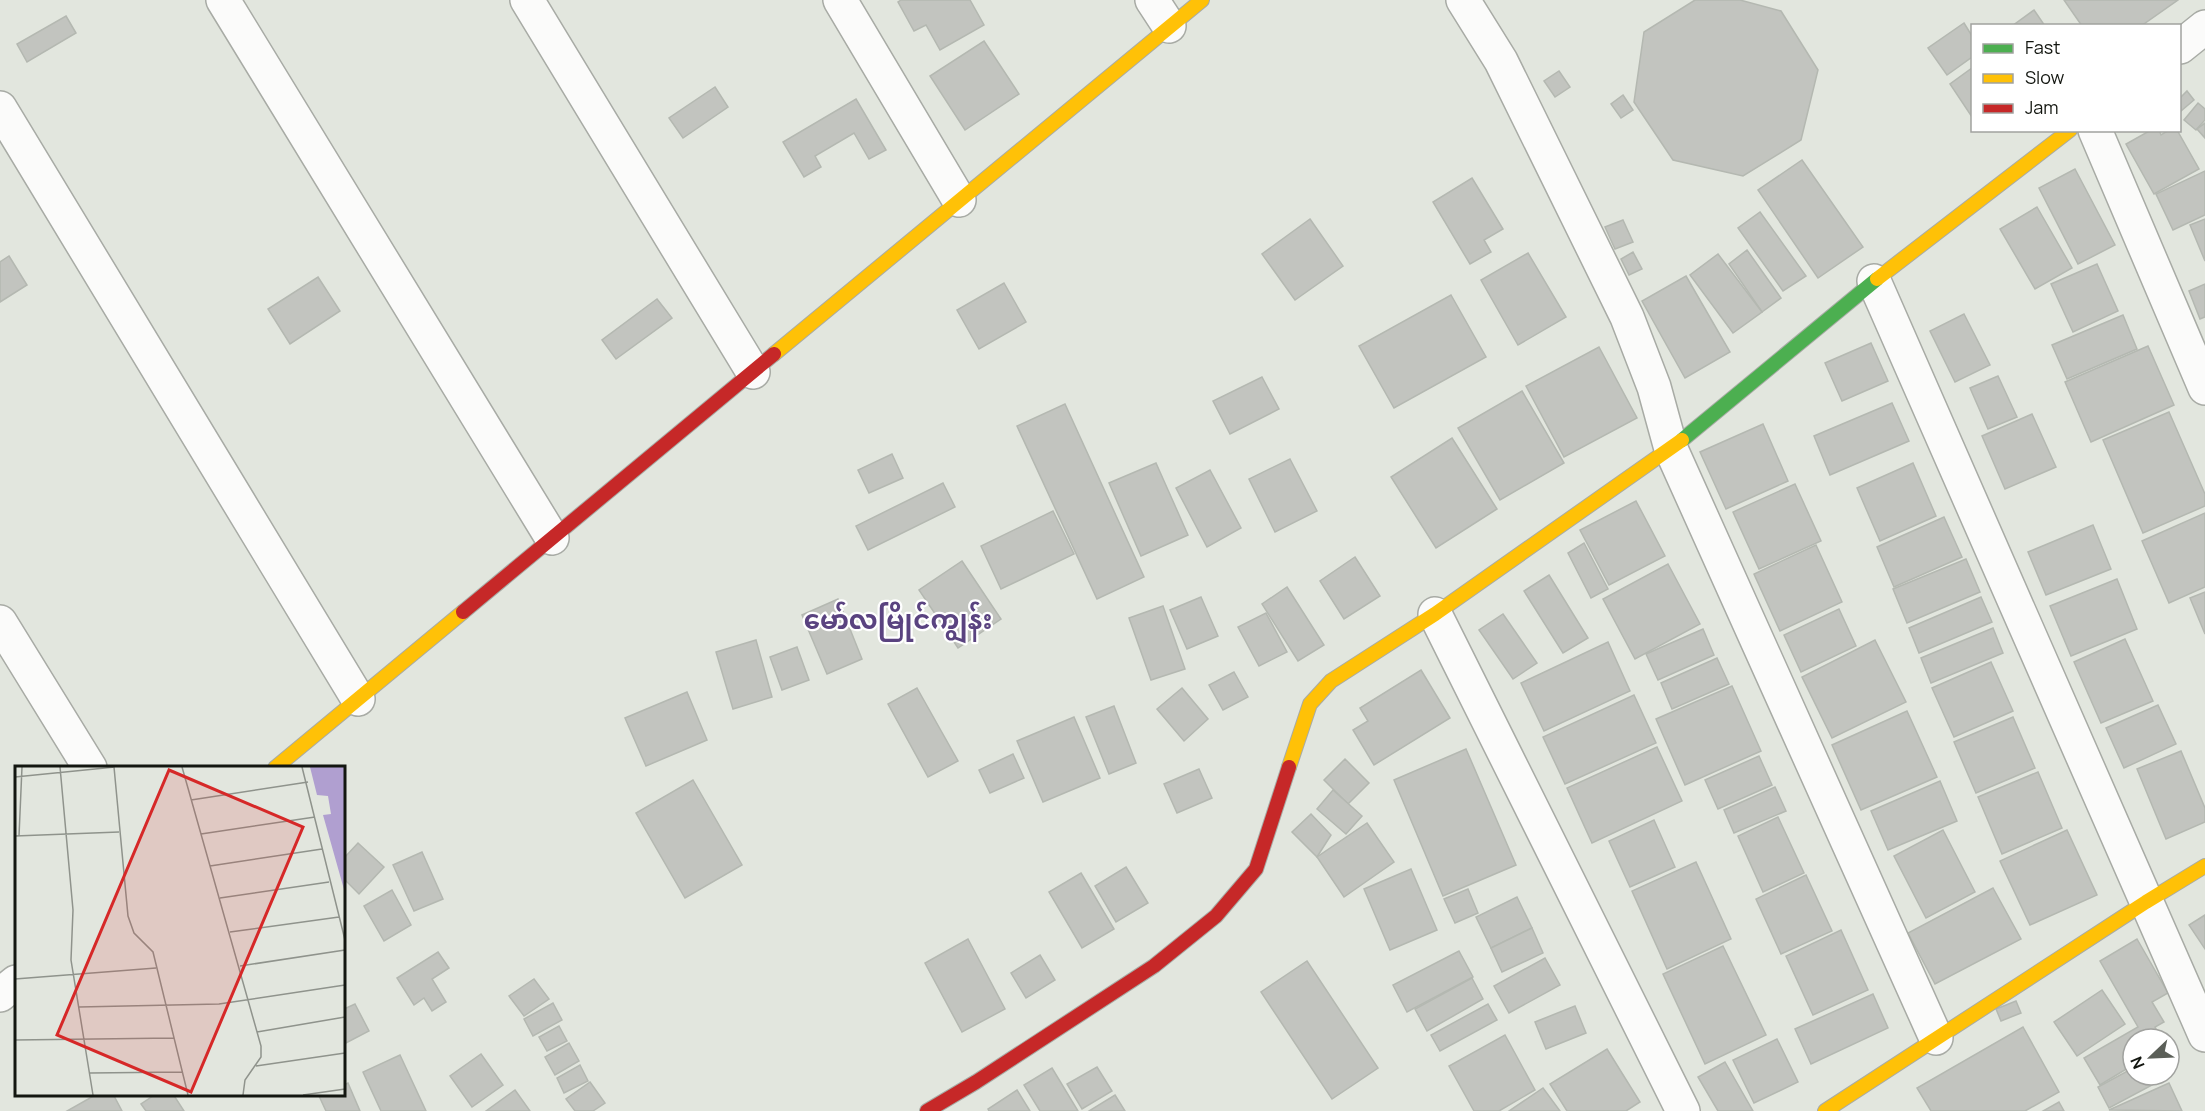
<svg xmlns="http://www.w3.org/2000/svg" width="2205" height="1111" font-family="Manrope,'Noto Sans Myanmar',sans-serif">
  <rect width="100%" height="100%" fill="#e2e6de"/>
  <g fill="#c2c4bf" stroke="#b4b8b1" stroke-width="1.5">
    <polygon points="901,0 970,0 984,25 940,50 926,25 914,31 898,2"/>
    <polygon points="1695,0 1740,0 1781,11 1818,70 1801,140 1743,176 1673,160 1634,102 1644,32"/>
    <polygon points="2064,0 2178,0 2141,26 2082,26"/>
    <polygon points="2034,10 2045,26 2012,26"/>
    <polygon points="66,16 76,33 27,62 17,44"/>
    <polygon points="1964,23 1972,36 1972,57 1947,75 1928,48"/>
    <polygon points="984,41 1019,94 965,130 930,76"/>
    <polygon points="1972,68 1972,117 1950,84"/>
    <polygon points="1559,71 1570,87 1555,97 1544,81"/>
    <polygon points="715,87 728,107 683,138 669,118"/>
    <polygon points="2187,91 2194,100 2181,111 2180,98"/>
    <polygon points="1623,95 1633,110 1621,118 1611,104"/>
    <polygon points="856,99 886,150 869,159 854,133 815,156 821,167 804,177 783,142"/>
    <polygon points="2198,103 2205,109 2205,120 2196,130 2184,120"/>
    <polygon points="2205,123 2205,138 2197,129"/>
    <polygon points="2151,130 2159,130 2161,135 2169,130 2177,130 2199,169 2154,194 2126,144"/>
    <polygon points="1802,160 1863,247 1818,278 1758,190"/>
    <polygon points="2075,169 2115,245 2078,264 2039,188"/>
    <polygon points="2205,171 2205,215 2173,230 2156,194"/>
    <polygon points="1472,178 1503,229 1484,240 1491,252 1470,264 1433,202"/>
    <polygon points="2037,207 2072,268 2035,289 2000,229"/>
    <polygon points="1760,212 1806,276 1783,291 1738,228"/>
    <polygon points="1310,219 1343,266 1295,300 1262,254"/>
    <polygon points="2205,219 2205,261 2190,225"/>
    <polygon points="1623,220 1633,242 1615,249 1605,227"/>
    <polygon points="1747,250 1781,298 1762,312 1729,264"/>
    <polygon points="1633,252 1642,269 1629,275 1621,259"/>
    <polygon points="1528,253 1566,317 1518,345 1481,280"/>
    <polygon points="1718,254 1762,312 1733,333 1690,275"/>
    <polygon points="9,256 27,285 0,302 0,262"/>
    <polygon points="2097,264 2118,311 2073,332 2051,284"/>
    <polygon points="1686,276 1730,352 1685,378 1642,301"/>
    <polygon points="318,277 340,311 290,344 268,309"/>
    <polygon points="1004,283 1026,322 979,349 957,310"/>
    <polygon points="2205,284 2205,317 2200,319 2189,291"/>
    <polygon points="1451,295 1486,357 1394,408 1359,346"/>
    <polygon points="657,299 672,318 616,359 602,340"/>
    <polygon points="1964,314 1990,365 1955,382 1930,331"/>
    <polygon points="2123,315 2137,349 2067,379 2052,345"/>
    <polygon points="1871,343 1888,381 1842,401 1825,363"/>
    <polygon points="2148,346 2174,405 2091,442 2065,382"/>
    <polygon points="1599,347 1637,418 1564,457 1526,386"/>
    <polygon points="1998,376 2017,417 1988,429 1970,388"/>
    <polygon points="1262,377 1279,409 1230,434 1213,401"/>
    <polygon points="1522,391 1564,463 1500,500 1458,428"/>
    <polygon points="1892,403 1909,441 1830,475 1814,436"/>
    <polygon points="1065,404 1144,577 1097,599 1017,426"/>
    <polygon points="2169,412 2205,494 2205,506 2143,533 2103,440"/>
    <polygon points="2032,414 2056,467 2005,489 1982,436"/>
    <polygon points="1763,424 1788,481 1726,509 1700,452"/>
    <polygon points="1452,438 1497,509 1436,548 1391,477"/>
    <polygon points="892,454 903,478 869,493 858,470"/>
    <polygon points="1290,459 1317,511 1275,532 1249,479"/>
    <polygon points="1156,463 1188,535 1141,556 1109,483"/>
    <polygon points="1913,463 1936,516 1880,541 1857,488"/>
    <polygon points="1210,470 1241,528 1207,547 1176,488"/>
    <polygon points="943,483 955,507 868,550 856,526"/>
    <polygon points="1795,484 1821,541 1759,569 1733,512"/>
    <polygon points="1636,501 1665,556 1609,585 1580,530"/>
    <polygon points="1053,511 1074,554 1001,589 981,546"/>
    <polygon points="2205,513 2205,587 2169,603 2142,541"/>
    <polygon points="1944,517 1962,557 1894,587 1877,547"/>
    <polygon points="2093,525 2111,569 2046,595 2028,552"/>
    <polygon points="1584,543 1608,589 1591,598 1568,553"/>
    <polygon points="1816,545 1842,602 1780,631 1754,574"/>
    <polygon points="1355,557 1380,596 1344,619 1320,581"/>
    <polygon points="1966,559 1980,592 1907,623 1893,589"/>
    <polygon points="962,561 1001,619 958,648 919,590"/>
    <polygon points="1668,564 1700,624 1635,659 1603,599"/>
    <polygon points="1549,575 1588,638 1563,653 1524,591"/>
    <polygon points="2117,579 2137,629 2071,656 2050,606"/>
    <polygon points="1287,587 1324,645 1298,661 1262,604"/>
    <polygon points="2205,592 2205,634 2190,598"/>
    <polygon points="1201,597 1218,636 1187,649 1170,610"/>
    <polygon points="1981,597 1992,622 1919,653 1909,628"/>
    <polygon points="838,599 862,659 827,674 802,615"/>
    <polygon points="1163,606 1185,669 1151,680 1129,618"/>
    <polygon points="1839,609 1856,646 1801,672 1784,635"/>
    <polygon points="1266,613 1287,652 1259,666 1238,627"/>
    <polygon points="1503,614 1537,663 1513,679 1479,630"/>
    <polygon points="1993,628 2003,653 1931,683 1921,658"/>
    <polygon points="1703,629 1714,655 1658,680 1646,654"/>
    <polygon points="2125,639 2153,701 2101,723 2074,662"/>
    <polygon points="756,640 772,697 733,709 716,652"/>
    <polygon points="1875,640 1906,702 1832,738 1802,677"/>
    <polygon points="1608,642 1630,691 1544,731 1521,683"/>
    <polygon points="797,647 809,680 782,690 770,657"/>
    <polygon points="1717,658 1729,684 1672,709 1661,683"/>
    <polygon points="1991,662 2013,711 1954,737 1932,688"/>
    <polygon points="1421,670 1450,718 1374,765 1353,730 1368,721 1360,708"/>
    <polygon points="1234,672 1248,697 1223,710 1209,685"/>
    <polygon points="1732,686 1761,751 1685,785 1656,719"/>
    <polygon points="917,688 958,761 928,777 888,704"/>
    <polygon points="1182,688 1208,719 1184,741 1157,709"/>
    <polygon points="687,692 707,740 646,766 625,718"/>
    <polygon points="1634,695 1656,743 1565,784 1543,737"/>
    <polygon points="2158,705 2176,744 2124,768 2106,728"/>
    <polygon points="1114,706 1136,763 1109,774 1086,717"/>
    <polygon points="1907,711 1937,777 1861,810 1832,745"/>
    <polygon points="1074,717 1100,778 1043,802 1017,741"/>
    <polygon points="2013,717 2035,768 1976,793 1954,742"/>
    <polygon points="1657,747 1682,801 1592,843 1567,788"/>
    <polygon points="1466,749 1516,865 1443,896 1394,780"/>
    <polygon points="2181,751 2205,808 2205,822 2166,839 2137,769"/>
    <polygon points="1013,754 1024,778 990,793 979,770"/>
    <polygon points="1759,756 1772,785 1718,809 1705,780"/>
    <polygon points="1345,759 1369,783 1348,804 1324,780"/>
    <polygon points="1199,769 1212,798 1177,813 1164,784"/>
    <polygon points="2038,772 2062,828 2002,854 1978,797"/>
    <polygon points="693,780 742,865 685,898 636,813"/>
    <polygon points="1940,781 1957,821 1888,850 1871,811"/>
    <polygon points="1775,787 1786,811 1734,833 1724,810"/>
    <polygon points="1333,790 1362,816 1346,834 1317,809"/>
    <polygon points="1311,814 1331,835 1317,857 1292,832"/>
    <polygon points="1778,817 1804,873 1763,892 1738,836"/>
    <polygon points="1654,820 1675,867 1630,887 1609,841"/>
    <polygon points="1367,823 1394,862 1344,897 1317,857"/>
    <polygon points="1943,830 1975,892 1926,918 1894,856"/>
    <polygon points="2067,830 2097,895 2030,925 2000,861"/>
    <polygon points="358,843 384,867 359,894 344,879 344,858"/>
    <polygon points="422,852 443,899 414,911 393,865"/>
    <polygon points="1696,862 1731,939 1667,969 1632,891"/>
    <polygon points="1126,867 1148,903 1116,922 1095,886"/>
    <polygon points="1411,869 1437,930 1390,950 1364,889"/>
    <polygon points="1081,873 1114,929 1082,948 1049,892"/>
    <polygon points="1806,875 1832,931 1781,954 1756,899"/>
    <polygon points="1993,888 2021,939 1935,984 1908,933"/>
    <polygon points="1468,889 1478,913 1455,923 1444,899"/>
    <polygon points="392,890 411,925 384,941 364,906"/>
    <polygon points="1517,897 1532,928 1491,948 1476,917"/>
    <polygon points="2205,915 2205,949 2189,925"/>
    <polygon points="1532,928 1543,953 1502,972 1491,948"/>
    <polygon points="1841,930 1868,990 1813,1015 1786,956"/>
    <polygon points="968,939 1005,1009 962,1032 925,963"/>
    <polygon points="2137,939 2168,993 2152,1002 2164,1022 2155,1027 2161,1039 2133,1039 2133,1065 2100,1085 2084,1058 2138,1027 2100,961"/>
    <polygon points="1723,946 1766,1035 1705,1064 1663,974"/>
    <polygon points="1459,951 1473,977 1407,1012 1393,985"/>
    <polygon points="438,952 449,968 432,979 446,1002 432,1011 424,998 414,1005 397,978"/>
    <polygon points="1040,955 1055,980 1026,998 1011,973"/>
    <polygon points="1545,958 1560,985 1509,1013 1494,986"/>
    <polygon points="1307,961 1378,1068 1332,1099 1261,992"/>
    <polygon points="1472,978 1483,999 1427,1031 1415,1009"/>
    <polygon points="534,979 549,999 524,1016 509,996"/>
    <polygon points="2102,990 2125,1024 2077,1056 2054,1022"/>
    <polygon points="1873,994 1888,1028 1811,1064 1795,1029"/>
    <polygon points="2016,1001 2021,1013 2001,1021 1996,1009"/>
    <polygon points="553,1003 562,1020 533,1036 524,1019"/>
    <polygon points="355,1004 369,1031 344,1044 344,1009"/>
    <polygon points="1488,1004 1497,1020 1440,1051 1431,1035"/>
    <polygon points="1575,1006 1586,1033 1546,1049 1535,1022"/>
    <polygon points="559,1026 567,1041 547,1051 539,1037"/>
    <polygon points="2023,1027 2059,1092 2025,1111 1931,1111 1917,1088"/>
    <polygon points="1505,1035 1535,1090 1499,1111 1474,1111 1449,1066"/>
    <polygon points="1777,1039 1798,1082 1754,1103 1733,1060"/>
    <polygon points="569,1043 579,1061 555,1075 545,1057"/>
    <polygon points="1607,1049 1640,1102 1626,1111 1567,1111 1550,1084"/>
    <polygon points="481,1054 503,1085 472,1107 450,1076"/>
    <polygon points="400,1055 426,1111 381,1111 363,1072"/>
    <polygon points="1725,1062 1753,1111 1718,1111 1698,1077"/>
    <polygon points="580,1065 588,1081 564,1093 557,1078"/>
    <polygon points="1097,1067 1112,1091 1082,1109 1067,1084"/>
    <polygon points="1052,1068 1078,1111 1040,1111 1024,1085"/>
    <polygon points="2133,1068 2133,1075 2169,1076 2109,1108 2098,1087"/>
    <polygon points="590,1082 605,1103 593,1111 575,1111 566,1099"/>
    <polygon points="348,1083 360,1111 326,1111 319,1096 344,1094 344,1085"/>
    <polygon points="2169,1083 2182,1111 2109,1110"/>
    <polygon points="1543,1088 1560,1111 1509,1111"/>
    <polygon points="515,1090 530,1111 486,1111"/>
    <polygon points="1017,1090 1030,1111 989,1111 988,1109"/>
    <polygon points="97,1094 113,1094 122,1111 67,1111"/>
    <polygon points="156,1094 173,1094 184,1111 146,1111 141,1104"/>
    <polygon points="1115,1095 1125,1111 1089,1111"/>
    <polygon points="2059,1102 2064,1111 2043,1111"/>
  </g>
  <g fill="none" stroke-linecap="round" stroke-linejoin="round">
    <g stroke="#a8aba5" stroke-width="36">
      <g id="street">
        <polyline points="223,0 552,538"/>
        <polyline points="527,0 753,372"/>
        <polyline points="840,0 959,200"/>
        <polyline points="1152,0 1169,26"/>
        <polyline points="1463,0 1501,61 1627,317 1654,387 1671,449 1936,1038"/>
        <polyline points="2180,47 2205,27"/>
        <polyline points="0,108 358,699"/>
        <polyline points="2095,130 2205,388"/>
        <polyline points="1874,281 2205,1035"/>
        <polyline points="1435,614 1683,1111"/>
        <polyline points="0,622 90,768"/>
        <polyline points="0,995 16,982"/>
      </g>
    </g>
    <g stroke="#a8aba5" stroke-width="16">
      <polyline id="fast" points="1682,440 1877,279"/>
    </g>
    <g stroke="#a8aba5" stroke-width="16">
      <g id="slow">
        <polyline points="1877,279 2070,130"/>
        <polyline points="774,354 1202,0"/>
        <polyline points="1289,767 1310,704 1331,681 1435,614 1682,440"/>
        <polyline points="275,768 463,612"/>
        <polyline points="1825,1111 2146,902 2205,866"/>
      </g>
    </g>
    <g stroke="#a8aba5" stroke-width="16">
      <g id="jam">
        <polyline points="463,612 774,354"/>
        <polyline points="927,1111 976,1082 1154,966 1216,916 1256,869 1289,767"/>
      </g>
    </g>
    <use href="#street" stroke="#fbfbfa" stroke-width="33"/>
    <use href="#fast" stroke="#4caf50" stroke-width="14"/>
    <use href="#slow" stroke="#ffc107" stroke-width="14"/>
    <use href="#jam" stroke="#c62828" stroke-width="14"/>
  </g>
  <g text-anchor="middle" stroke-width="4.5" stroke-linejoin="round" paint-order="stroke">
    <g font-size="26" font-weight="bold" fill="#5a4380" stroke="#fff">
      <text x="898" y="629">မော်လမြိုင်ကျွန်း</text>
    </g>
  </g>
  <g transform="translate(15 766)">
    <rect width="330" height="330" fill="#e2e6de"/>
    <path d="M295,1h35v126l-22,-78 8,-1 -3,-18 -11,-1z" fill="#b09fd0"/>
    <path fill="none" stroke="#8f938c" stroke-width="1.5" d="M45,1l13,143 -2,50 22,135M99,1l14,149 6,17 19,19 35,143M167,1l79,279v11l-16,23 -2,15M287,1l43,173M0,11l100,-10M176,34l117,-18M186,68l114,-17M0,70l104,-4M4,70l3,-69M195,100l112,-17M205,132l109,-16M215,166l109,-15M225,200l105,-16M0,213l141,-11M64,241l140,-3 126,-19M242,266l88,-15M0,274l159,-2M241,300l89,-13M75,307l92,-1M288,329l42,-6"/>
    <path fill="#d62828" fill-opacity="0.15" stroke="#d62828" stroke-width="3" d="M154,4l134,57 -112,265 -134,-57z"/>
    <rect width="330" height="330" fill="none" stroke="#131610" stroke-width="3"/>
  </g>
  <rect x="1971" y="24" width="210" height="108" fill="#ffffff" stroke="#a1a29f" stroke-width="1.5"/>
  <rect x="1983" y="44" width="30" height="9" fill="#4caf50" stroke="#a1a29f" stroke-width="1.5"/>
  <text x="2025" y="54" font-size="18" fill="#131610">Fast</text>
  <rect x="1983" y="74" width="30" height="9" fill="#ffc107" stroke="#a1a29f" stroke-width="1.5"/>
  <text x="2025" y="84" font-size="18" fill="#131610">Slow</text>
  <rect x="1983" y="104" width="30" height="9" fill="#c62828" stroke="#a1a29f" stroke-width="1.5"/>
  <text x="2025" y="114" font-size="18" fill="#131610">Jam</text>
  <g transform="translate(2151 1057) rotate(247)"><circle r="28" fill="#ffffff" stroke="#a1a29f" stroke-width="1.5"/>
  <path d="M0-4.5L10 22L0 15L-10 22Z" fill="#5b5f58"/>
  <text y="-9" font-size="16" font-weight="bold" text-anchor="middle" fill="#131610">N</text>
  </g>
</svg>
